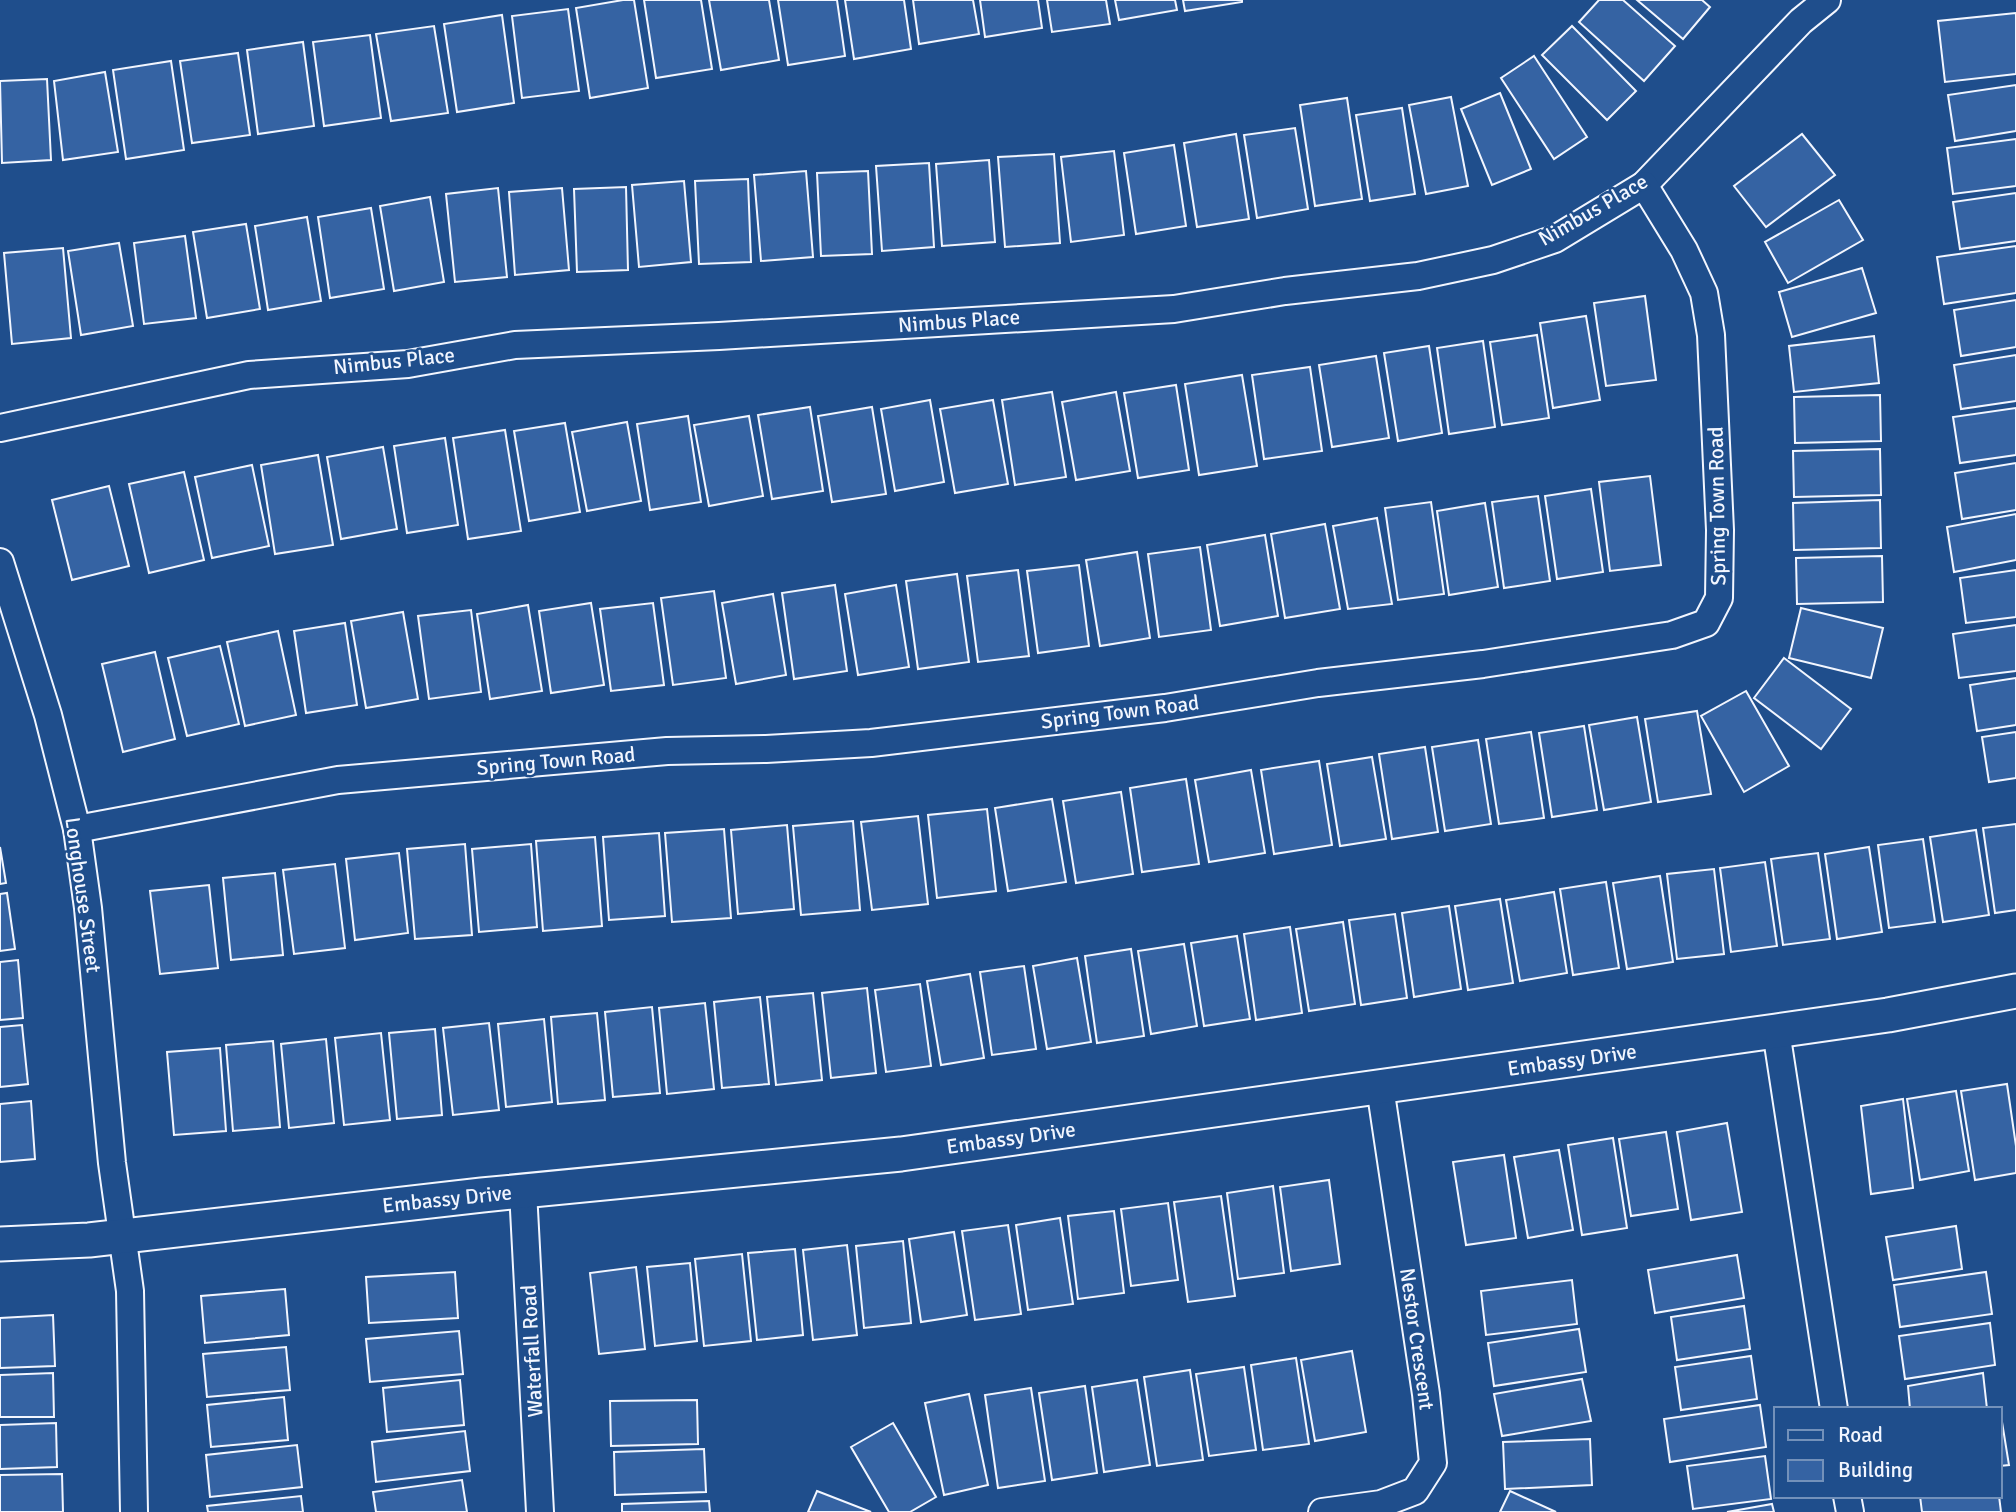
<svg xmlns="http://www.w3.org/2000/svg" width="2016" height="1512" font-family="Signika,sans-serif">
  <rect width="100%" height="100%" fill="#1f4e8c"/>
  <g fill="#3563a3" stroke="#f2f6ff" stroke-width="2">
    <polygon points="623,0 634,0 648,88 590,98 576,8"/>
    <polygon points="644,0 701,0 712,69 656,78"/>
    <polygon points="709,0 769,0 779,60 721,70"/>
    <polygon points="778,0 837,0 845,56 788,65"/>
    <polygon points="845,0 904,0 911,49 854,59"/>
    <polygon points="913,0 973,0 979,34 919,44"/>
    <polygon points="980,0 1038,0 1042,28 985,37"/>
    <polygon points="1047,0 1106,0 1110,24 1052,32"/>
    <polygon points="1115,0 1175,0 1177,10 1119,20"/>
    <polygon points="1183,0 1242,0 1242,2 1185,11"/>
    <polygon points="1599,0 1623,0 1675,46 1644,81 1579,22"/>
    <polygon points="1637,0 1702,0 1710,7 1683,39"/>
    <polygon points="568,9 579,91 522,98 512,16"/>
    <polygon points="2016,13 2016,74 1945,82 1938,21"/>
    <polygon points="502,15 514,103 457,112 444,24"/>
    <polygon points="434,26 448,113 391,121 376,34"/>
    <polygon points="1572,26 1636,91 1607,120 1542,55"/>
    <polygon points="370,35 381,118 324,126 313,42"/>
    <polygon points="303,42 314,126 258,134 247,50"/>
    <polygon points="238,53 250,135 192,143 180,61"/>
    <polygon points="1534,56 1587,137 1554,159 1501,78"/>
    <polygon points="171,61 184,150 126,159 113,70"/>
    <polygon points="105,72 118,152 63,160 54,81"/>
    <polygon points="47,79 51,160 2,163 0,81"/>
    <polygon points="2016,85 2016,131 1955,141 1948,95"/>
    <polygon points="1500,93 1531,169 1492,185 1461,109"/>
    <polygon points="1451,97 1468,186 1426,194 1409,105"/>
    <polygon points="1347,98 1362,199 1315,206 1300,105"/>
    <polygon points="1402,108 1415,194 1370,201 1356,115"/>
    <polygon points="1295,128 1308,209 1257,218 1244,135"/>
    <polygon points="1236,134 1249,219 1197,227 1184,143"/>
    <polygon points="1802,134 1835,175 1766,227 1734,186"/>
    <polygon points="2016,139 2016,186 1953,194 1947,148"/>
    <polygon points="1174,145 1186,226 1136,234 1124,153"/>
    <polygon points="1114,151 1124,235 1071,242 1061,157"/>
    <polygon points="1054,154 1060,243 1005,247 998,157"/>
    <polygon points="989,160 995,242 942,246 936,164"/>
    <polygon points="929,163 934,247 882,251 876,166"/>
    <polygon points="806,171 813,257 761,261 754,175"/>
    <polygon points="868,171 872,254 821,256 817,173"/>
    <polygon points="748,179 751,262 699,264 695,181"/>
    <polygon points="684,181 691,262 639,267 632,185"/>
    <polygon points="626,187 628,270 577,272 574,189"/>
    <polygon points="498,188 507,277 455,282 446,194"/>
    <polygon points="562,188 569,270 515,275 509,192"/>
    <polygon points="2016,193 2016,241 1960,249 1953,202"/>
    <polygon points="430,197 444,282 394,291 380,206"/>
    <polygon points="1839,200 1863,240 1788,283 1765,242"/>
    <polygon points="371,208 384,289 330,298 318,217"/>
    <polygon points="307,217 321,301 268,310 255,226"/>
    <polygon points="246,224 260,309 207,318 193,232"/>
    <polygon points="185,236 196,318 144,324 134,243"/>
    <polygon points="119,243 133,326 81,335 68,251"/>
    <polygon points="2016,246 2016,293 1944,304 1937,257"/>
    <polygon points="63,248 71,338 12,344 4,253"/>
    <polygon points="1862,268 1876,313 1792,337 1779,292"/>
    <polygon points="1645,296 1656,380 1606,386 1594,303"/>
    <polygon points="2016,300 2016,347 1961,356 1954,310"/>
    <polygon points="1586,316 1600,400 1553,408 1540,323"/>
    <polygon points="1537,335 1549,418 1502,425 1490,342"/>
    <polygon points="1874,336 1879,383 1794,392 1789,346"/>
    <polygon points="1483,341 1495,427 1449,434 1437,348"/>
    <polygon points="1429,346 1442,433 1398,441 1384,353"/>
    <polygon points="2016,355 2016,401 1961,409 1954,365"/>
    <polygon points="1376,356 1389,438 1332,447 1319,365"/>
    <polygon points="1310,367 1322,451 1264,459 1252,375"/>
    <polygon points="1242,375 1257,466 1199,475 1185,384"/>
    <polygon points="1176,385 1189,470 1138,478 1124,393"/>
    <polygon points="1052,392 1066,477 1015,485 1002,400"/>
    <polygon points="1116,392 1130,471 1076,480 1062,402"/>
    <polygon points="1880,395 1881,441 1795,443 1794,397"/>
    <polygon points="930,400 944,482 895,491 881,409"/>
    <polygon points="993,400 1008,484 955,493 940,409"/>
    <polygon points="810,407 823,491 772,499 758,415"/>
    <polygon points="872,407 886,494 832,502 818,416"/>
    <polygon points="2016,408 2016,455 1960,463 1953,417"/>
    <polygon points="688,416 701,502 650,510 637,424"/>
    <polygon points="749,416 763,496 709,506 694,425"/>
    <polygon points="627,422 641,501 587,511 572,432"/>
    <polygon points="565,423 580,512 529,521 514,431"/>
    <polygon points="505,430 521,531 468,539 453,438"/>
    <polygon points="445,438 458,525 407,533 394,446"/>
    <polygon points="383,447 397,529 341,539 327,457"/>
    <polygon points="1880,449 1881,495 1794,497 1793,451"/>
    <polygon points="318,455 333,545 275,554 261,465"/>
    <polygon points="2016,463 2016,510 1962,519 1955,473"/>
    <polygon points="252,465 269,546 212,558 195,477"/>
    <polygon points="184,472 204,560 149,573 129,484"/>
    <polygon points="1650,476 1661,565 1610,571 1599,482"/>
    <polygon points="109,486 129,566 72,580 52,500"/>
    <polygon points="1591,489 1603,572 1557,579 1545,496"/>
    <polygon points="1538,496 1550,581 1504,588 1492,502"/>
    <polygon points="1880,500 1881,548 1794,550 1793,503"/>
    <polygon points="1431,502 1444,594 1398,600 1385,508"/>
    <polygon points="1485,503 1498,587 1449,595 1437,511"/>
    <polygon points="2016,514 2016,560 1954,572 1947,527"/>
    <polygon points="1377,518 1392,604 1348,609 1333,526"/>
    <polygon points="1325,524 1340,609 1285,618 1271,534"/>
    <polygon points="1265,535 1278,616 1220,626 1207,545"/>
    <polygon points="1200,547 1211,630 1159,637 1148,554"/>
    <polygon points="1137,552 1150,638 1100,646 1086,560"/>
    <polygon points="1882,556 1883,602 1797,604 1796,558"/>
    <polygon points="1079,565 1089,646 1038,653 1027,571"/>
    <polygon points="1018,570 1029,656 978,662 967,576"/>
    <polygon points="2016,570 2016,617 1966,623 1960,578"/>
    <polygon points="957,574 969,662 918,669 906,581"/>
    <polygon points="835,585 847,671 794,679 782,593"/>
    <polygon points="896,585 909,667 858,675 845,594"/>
    <polygon points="714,591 726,678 673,685 661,598"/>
    <polygon points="773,594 786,675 736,684 722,603"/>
    <polygon points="591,603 604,685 551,693 539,611"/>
    <polygon points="653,603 664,685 611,691 600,609"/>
    <polygon points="528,605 542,691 490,699 477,614"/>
    <polygon points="1801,608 1883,628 1871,678 1789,658"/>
    <polygon points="471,610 481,692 429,699 418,616"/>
    <polygon points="403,612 418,699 366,708 351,621"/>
    <polygon points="345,623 357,705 306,713 294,631"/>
    <polygon points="2016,625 2016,671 1959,678 1953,634"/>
    <polygon points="278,631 296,715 245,726 227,642"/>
    <polygon points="220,646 239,724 187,736 168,658"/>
    <polygon points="155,652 175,739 123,752 102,664"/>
    <polygon points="1784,658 1851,709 1821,749 1754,698"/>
    <polygon points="2016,678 2016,725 1977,731 1970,685"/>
    <polygon points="1746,691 1789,766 1744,792 1701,716"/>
    <polygon points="1697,711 1711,794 1658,802 1645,719"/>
    <polygon points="1637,717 1651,802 1604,810 1589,725"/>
    <polygon points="1584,726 1597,810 1552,817 1539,733"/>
    <polygon points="1531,732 1544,818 1499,824 1486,739"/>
    <polygon points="2016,732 2016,778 1989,782 1982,737"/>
    <polygon points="1478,740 1491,824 1445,831 1432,747"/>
    <polygon points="1425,747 1438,832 1392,839 1379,754"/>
    <polygon points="1372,757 1386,839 1340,846 1327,764"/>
    <polygon points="1319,761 1332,845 1274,854 1261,770"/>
    <polygon points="1251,770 1265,853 1209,862 1195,780"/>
    <polygon points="1186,779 1199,864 1142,872 1130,788"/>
    <polygon points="1121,792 1133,874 1076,883 1063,801"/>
    <polygon points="1052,799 1066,882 1008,891 995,808"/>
    <polygon points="987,809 996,891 937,898 928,815"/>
    <polygon points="918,816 928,904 872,910 861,822"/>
    <polygon points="853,821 860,910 801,915 793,826"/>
    <polygon points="2016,824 2016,910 1995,913 1983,828"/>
    <polygon points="787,825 794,909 738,914 731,830"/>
    <polygon points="724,829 731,918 672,922 665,833"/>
    <polygon points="1976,830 1989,915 1943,922 1930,837"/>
    <polygon points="659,833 665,916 609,920 603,837"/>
    <polygon points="595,837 602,926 543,931 536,841"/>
    <polygon points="1923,839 1935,922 1889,928 1878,845"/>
    <polygon points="465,844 472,935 415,939 407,849"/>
    <polygon points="531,844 537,927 479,932 472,849"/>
    <polygon points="0,847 6,883 0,884"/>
    <polygon points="1869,847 1882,932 1837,939 1825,854"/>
    <polygon points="399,853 408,933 355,940 346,859"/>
    <polygon points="1818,853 1830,939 1783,945 1771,859"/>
    <polygon points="1765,862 1777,946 1731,952 1720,868"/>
    <polygon points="335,864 345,948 294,954 283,870"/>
    <polygon points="1714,869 1724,954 1677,959 1667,874"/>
    <polygon points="275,873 283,955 231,960 223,878"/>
    <polygon points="1660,876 1673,962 1627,969 1613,883"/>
    <polygon points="1606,882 1619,968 1573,975 1560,889"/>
    <polygon points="209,885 218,968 160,974 150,891"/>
    <polygon points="1554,892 1567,973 1520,981 1506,900"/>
    <polygon points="7,893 15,949 0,951 0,894"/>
    <polygon points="1500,899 1513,983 1468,990 1455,906"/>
    <polygon points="1449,906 1461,989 1414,997 1402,913"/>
    <polygon points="1395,914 1407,998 1361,1005 1349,920"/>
    <polygon points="1343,922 1355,1004 1309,1011 1296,929"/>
    <polygon points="1290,927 1302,1013 1256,1020 1244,934"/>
    <polygon points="1237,936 1250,1019 1204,1026 1191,943"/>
    <polygon points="1184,944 1197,1026 1151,1034 1138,951"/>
    <polygon points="1131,949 1144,1036 1097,1043 1085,956"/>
    <polygon points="1077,958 1091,1042 1047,1049 1033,966"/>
    <polygon points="18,960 23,1018 0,1020 0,962"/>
    <polygon points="1024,966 1036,1049 992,1055 980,972"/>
    <polygon points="970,974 984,1058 941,1065 927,981"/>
    <polygon points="920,984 931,1066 886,1072 875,990"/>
    <polygon points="867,988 876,1073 831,1078 822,993"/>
    <polygon points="813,993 822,1080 776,1085 767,997"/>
    <polygon points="760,997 769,1084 722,1088 714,1002"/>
    <polygon points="705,1003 714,1089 667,1094 659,1008"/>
    <polygon points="652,1007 660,1093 613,1097 605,1012"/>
    <polygon points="597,1013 605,1100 558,1104 551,1017"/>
    <polygon points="544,1019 552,1102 506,1107 498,1024"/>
    <polygon points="489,1023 499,1110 453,1115 443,1028"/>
    <polygon points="22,1025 28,1084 0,1087 0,1027"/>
    <polygon points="435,1029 442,1115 397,1119 389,1033"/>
    <polygon points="381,1033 390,1120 344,1125 335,1038"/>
    <polygon points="326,1039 334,1123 289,1128 281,1044"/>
    <polygon points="273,1041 280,1127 233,1131 226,1045"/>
    <polygon points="220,1048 226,1131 174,1135 167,1052"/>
    <polygon points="2007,1084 2016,1146 2016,1173 1975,1180 1961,1091"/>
    <polygon points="1956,1091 1969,1171 1920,1180 1907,1099"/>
    <polygon points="1903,1099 1913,1188 1871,1194 1861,1106"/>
    <polygon points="31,1101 35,1159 0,1162 0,1104"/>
    <polygon points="1727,1123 1742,1212 1691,1220 1677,1132"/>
    <polygon points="1666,1132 1678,1209 1631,1216 1619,1139"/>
    <polygon points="1613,1138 1627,1228 1582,1235 1568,1145"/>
    <polygon points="1559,1150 1573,1230 1528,1238 1514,1157"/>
    <polygon points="1504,1155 1516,1238 1466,1245 1453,1162"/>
    <polygon points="1329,1180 1340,1264 1291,1271 1280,1187"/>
    <polygon points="1273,1186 1284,1273 1238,1279 1227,1193"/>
    <polygon points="1221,1196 1235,1296 1188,1302 1174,1202"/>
    <polygon points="1168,1203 1178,1280 1131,1286 1121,1209"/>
    <polygon points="1114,1211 1124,1293 1078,1299 1068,1216"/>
    <polygon points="1060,1218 1073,1304 1028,1310 1016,1225"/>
    <polygon points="1008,1225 1021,1314 975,1320 962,1231"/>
    <polygon points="1956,1226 1962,1269 1893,1280 1886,1237"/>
    <polygon points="954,1232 967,1315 921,1322 909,1239"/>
    <polygon points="903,1241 911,1323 864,1328 856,1246"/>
    <polygon points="847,1245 857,1335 813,1340 803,1250"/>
    <polygon points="795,1249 803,1335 757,1340 748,1253"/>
    <polygon points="742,1254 751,1341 704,1346 695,1259"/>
    <polygon points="1737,1255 1744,1298 1655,1313 1648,1270"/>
    <polygon points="690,1263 697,1341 655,1346 647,1267"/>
    <polygon points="636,1267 645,1349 599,1354 590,1273"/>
    <polygon points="455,1272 458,1318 369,1323 366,1277"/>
    <polygon points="1986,1272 1992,1314 1900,1327 1894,1285"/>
    <polygon points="1572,1280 1577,1324 1486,1335 1481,1291"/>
    <polygon points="285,1289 289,1335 205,1343 201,1296"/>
    <polygon points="1744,1306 1750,1349 1677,1360 1671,1317"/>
    <polygon points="53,1315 55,1366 0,1368 0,1318"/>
    <polygon points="1990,1323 1995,1365 1905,1379 1899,1336"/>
    <polygon points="1579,1329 1586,1372 1494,1386 1488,1343"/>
    <polygon points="459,1331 463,1374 370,1382 366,1339"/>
    <polygon points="286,1347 290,1390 207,1397 203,1354"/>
    <polygon points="1352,1351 1366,1432 1315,1441 1301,1360"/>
    <polygon points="1751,1356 1757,1399 1681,1410 1675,1367"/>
    <polygon points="1296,1358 1309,1444 1263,1450 1251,1365"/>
    <polygon points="1244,1367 1256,1450 1209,1456 1196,1374"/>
    <polygon points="1190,1370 1203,1460 1157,1466 1144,1377"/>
    <polygon points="53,1373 54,1417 0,1417 0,1375"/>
    <polygon points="1983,1373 1987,1409 1910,1409 1908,1386"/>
    <polygon points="1582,1379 1591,1421 1502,1436 1494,1394"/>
    <polygon points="460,1380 464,1425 387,1432 383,1388"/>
    <polygon points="1137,1380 1150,1465 1104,1472 1092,1387"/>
    <polygon points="1085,1386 1097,1473 1052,1480 1039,1393"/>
    <polygon points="1031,1388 1045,1481 998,1488 985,1395"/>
    <polygon points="969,1394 988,1485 944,1495 925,1403"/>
    <polygon points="284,1397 288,1440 211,1447 207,1405"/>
    <polygon points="697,1400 698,1444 611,1446 610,1401"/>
    <polygon points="1760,1405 1766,1447 1670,1462 1664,1419"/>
    <polygon points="2002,1422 2009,1465 2000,1466 2000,1423"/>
    <polygon points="56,1423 57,1467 0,1469 0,1425"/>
    <polygon points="893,1423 936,1497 910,1512 889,1512 851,1447"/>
    <polygon points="465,1431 470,1471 376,1482 372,1442"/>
    <polygon points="1590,1439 1592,1485 1505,1489 1503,1442"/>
    <polygon points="297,1445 302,1487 210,1497 206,1455"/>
    <polygon points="704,1449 706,1492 615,1495 614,1452"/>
    <polygon points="1765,1456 1771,1499 1693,1509 1687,1466"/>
    <polygon points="62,1474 63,1512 0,1512 0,1475"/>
    <polygon points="462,1480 467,1512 376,1512 373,1492"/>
    <polygon points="817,1491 871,1512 808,1512"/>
    <polygon points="1510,1491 1556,1512 1500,1512"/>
    <polygon points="301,1496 303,1512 208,1512 207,1506"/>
    <polygon points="1920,1496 1999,1496 2001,1512 1922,1512"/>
    <polygon points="709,1501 710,1512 622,1512 622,1504"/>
    <polygon points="1772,1504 1774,1512 1727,1512"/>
  </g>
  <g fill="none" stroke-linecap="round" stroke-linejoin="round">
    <g stroke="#f2f6ff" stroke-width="30">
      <g id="minor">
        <polyline points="0,428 249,375 408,364 515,345 719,336 1174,309 1285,291 1418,276 1493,260 1555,239 1644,185 1801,21 1827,0"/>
        <polyline points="0,562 48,715 77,829 88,908 112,1163 130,1291 134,1512"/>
        <polyline points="77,829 338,780 667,751 766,749 871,743 1165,708 1318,683 1483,664 1672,635 1706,623 1719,598 1720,530 1711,335 1704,293 1684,250 1644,185"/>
        <polyline points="1776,1031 1834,1409"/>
        <polyline points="523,1191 540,1512"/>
        <polyline points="1847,1496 1850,1512"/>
        <polyline points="1322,1512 1381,1504 1415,1491 1433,1463 1426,1394 1380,1087"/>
      </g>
    </g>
    <g stroke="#f2f6ff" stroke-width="37">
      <polyline id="tertiary" points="0,1244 89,1240 482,1195 901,1154 1776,1031 1888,1015 2016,991"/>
    </g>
    <use href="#minor" stroke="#1f4e8c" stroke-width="26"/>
    <use href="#tertiary" stroke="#1f4e8c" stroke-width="33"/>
  </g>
  <g text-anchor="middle" stroke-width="5" stroke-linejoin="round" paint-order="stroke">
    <g font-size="21" fill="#f2f6ff" stroke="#1f4e8c">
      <text transform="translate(1593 210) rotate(-30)" y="7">Nimbus Place</text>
      <text transform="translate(959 321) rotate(-4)" y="7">Nimbus Place</text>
      <text transform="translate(394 361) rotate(-6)" y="7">Nimbus Place</text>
      <text transform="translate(1717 506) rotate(-91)" y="7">Spring Town Road</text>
      <text transform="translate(1120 712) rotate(-7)" y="7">Spring Town Road</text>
      <text transform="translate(556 761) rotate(-5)" y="7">Spring Town Road</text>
      <text transform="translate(83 895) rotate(82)" y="7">Longhouse Street</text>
      <text transform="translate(1572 1060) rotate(-8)" y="7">Embassy Drive</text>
      <text transform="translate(1011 1138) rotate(-8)" y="7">Embassy Drive</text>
      <text transform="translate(447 1199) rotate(-6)" y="7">Embassy Drive</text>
      <text transform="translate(1417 1339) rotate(82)" y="7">Nestor Crescent</text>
      <text transform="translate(532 1351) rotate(-93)" y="7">Waterfall Road</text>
    </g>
  </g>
  <rect x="1774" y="1407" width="228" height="91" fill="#1f4e8c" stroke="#7391ba" stroke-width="2"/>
  <rect x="1788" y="1430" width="35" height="10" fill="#1f4e8c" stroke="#7391ba" stroke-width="2"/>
  <text x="1838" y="1442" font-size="21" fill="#f2f6ff">Road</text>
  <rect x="1788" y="1460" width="35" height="21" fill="#3563a3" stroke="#7391ba" stroke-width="2"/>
  <text x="1838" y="1477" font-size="21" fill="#f2f6ff">Building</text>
</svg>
